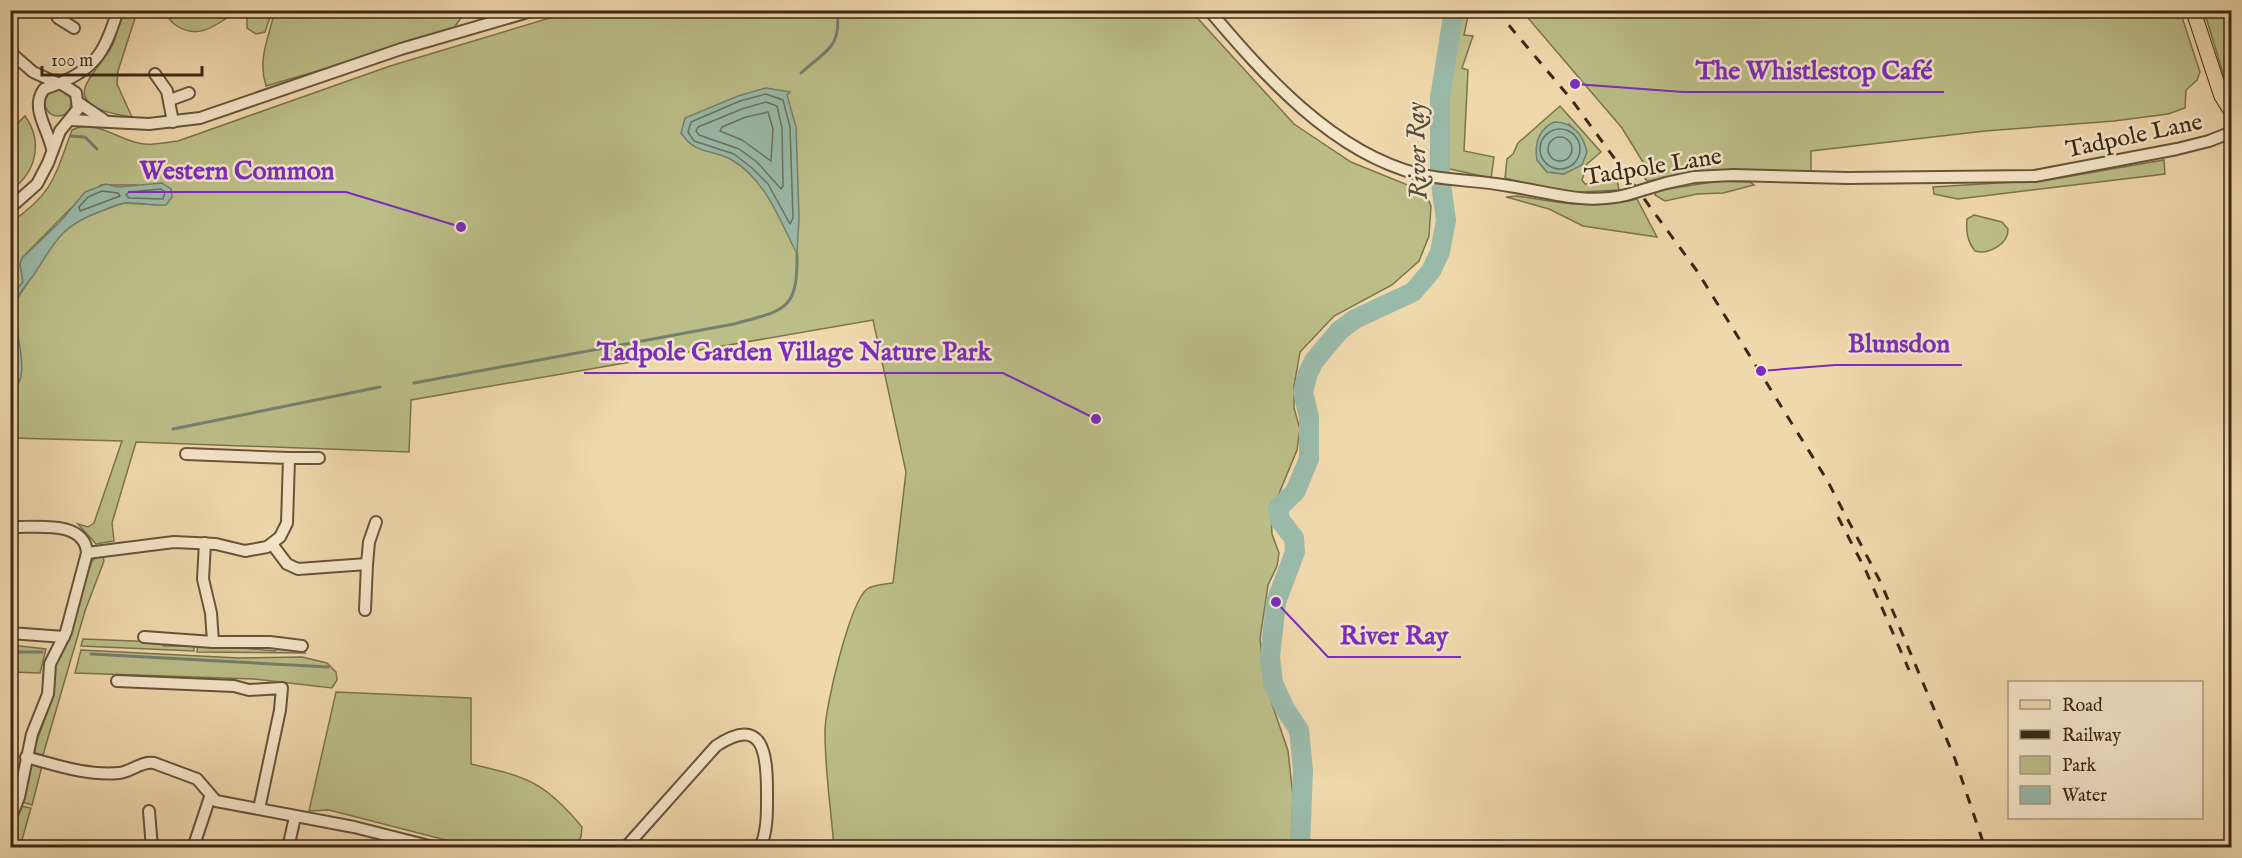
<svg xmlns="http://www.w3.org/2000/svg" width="2242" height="858" font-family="'IM FELL English',serif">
  <rect width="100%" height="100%" fill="#f0d8ad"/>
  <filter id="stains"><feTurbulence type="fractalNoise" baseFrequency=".00333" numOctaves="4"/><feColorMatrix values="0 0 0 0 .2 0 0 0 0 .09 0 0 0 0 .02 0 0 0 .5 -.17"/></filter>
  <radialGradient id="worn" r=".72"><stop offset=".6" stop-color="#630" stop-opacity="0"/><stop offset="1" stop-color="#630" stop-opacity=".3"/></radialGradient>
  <g fill="#bcbe88" stroke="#7c734e" stroke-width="1.5" fill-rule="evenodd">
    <path d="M123,11h22l-9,4 -18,56 -1,13 15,33c-14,-2 -57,-8 -46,-32 6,-14 19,-25 26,-39 5,-11 7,-24 11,-35z"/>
    <path d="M161,11l111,-1v1l-7,21 -9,2 -9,-6v-10l-16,-3c-18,13 -36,25 -57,9 -5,-4 -7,-10 -13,-13z"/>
    <path d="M280,11h239c-16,6 -39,10 -56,4l-12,17 -185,54c-8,-24 1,-45 7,-68l5,-2z"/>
    <path d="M573,11h618l103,113 57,38 74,30 6,14 -2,30 -10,25 -27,24 -58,31 -34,36 -6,34v22l6,21 -3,21 -26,63 1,21 7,19 -2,13 -9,19 -8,54 5,44 23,68 5,45 -2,51h-457c-3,-37 -9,-76 -9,-114 -1,-23 25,-131 42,-144 6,-4 18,-5 26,-6l13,-111 -33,-152 -462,80 -2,52 -273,-10 -24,81 2,18 -18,3 -18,-20 10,3 6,-4 28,-82 -111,-3v-48l5,-2 5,-31 -6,-37 2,-21 44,-67 24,-15 38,-14 37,2 -23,-20h-36l-32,25 -47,48 -2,6 3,18 -5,6h-7v-66c42,-28 44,-46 61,-92 23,-13 50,13 72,14 11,1 23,-2 34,-3l212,-75z"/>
    <polygon points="1459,11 1469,11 1464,35 1473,36 1462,68 1468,70 1464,151 1494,157 1491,178 1450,169 1445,160 1447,84"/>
    <polygon points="1522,11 2180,11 2200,72 2197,80 2186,90 2185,108 2168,114 2114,121 1985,131 1811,151 1811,172 1727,171 1647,181 1644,177 1646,167 1622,128"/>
    <polygon points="2204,11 2231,11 2231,89 2224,76"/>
    <circle cx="58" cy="103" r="13"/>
    <path d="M1560,106l41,46 -14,12 -5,16 3,4 32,-5 2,11 -57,3 -57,-15 2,-19 6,-5 5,-11zM1569,124l10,11 -15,39 -17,-2 -10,-12z"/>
    <path d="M25,116c18,25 12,56 -14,74l-1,-59z"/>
    <polygon points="2164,160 2165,174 1958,199 1934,194 1933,187 2048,180"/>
    <polygon points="1719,181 1750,182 1754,185 1723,193 1697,194 1665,201 1655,195 1655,191"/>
    <path d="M1517,196c45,7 74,14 120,3l20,38 -74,-11 -34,-17 -43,-12z"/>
    <path d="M1974,215l28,7 6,7c1,15 -20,26 -33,22 -8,-10 -9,-20 -8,-32z"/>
    <polygon points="96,557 103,557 104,561 85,611 43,755 35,753 34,749 53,696 55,667 92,561"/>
    <polygon points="83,639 159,642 164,646 183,646 189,643 194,644 194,651 81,646"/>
    <polygon points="11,645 46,649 40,673 11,672"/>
    <path d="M198,645c26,0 50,4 77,6l4,-3 23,2 3,3 -108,-1z"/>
    <polygon points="81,650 239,658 302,657 327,663 336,672 337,680 332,688 254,679 75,673"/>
    <path d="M336,692l135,6v66c56,13 73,17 111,63l-1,10 -7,11 -101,-1 -144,-37 -20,1z"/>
    <polygon points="33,765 42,766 32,805 22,802 30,767"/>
    <polygon points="21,806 31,808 20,847 11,847 10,828"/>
  </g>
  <g fill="#9abaa9" stroke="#74806e" stroke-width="1.5">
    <path d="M766,88l24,4 -3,3 9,32 3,90 -2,37c-17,-33 -31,-74 -65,-94 -22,-12 -35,-4 -51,-27l4,-15 53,-22z"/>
    <path d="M1554,122c18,0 29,12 33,30l-5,13 -18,9 -17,-2 -10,-12c-3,-16 2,-31 17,-38z"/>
    <path d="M162,183l9,6 1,8 -6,8c-14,1 -28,-3 -41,-2 -9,1 -18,6 -26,9 -38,14 -44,30 -64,61 -6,9 -15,17 -18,27 -8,24 19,79 -6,90v-102h7l5,-6 -3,-18 2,-6 37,-35 26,-31 21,-8 12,3z"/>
  </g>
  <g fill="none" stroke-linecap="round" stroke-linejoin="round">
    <g stroke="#6a715f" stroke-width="1.5">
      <polygon points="766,94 783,100 790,127 793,218 790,224 768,184 752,168 734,154 694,141 688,132 691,122 740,101"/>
      <polygon points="766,102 777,106 782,128 783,186 781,189 757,162 739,149 699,135 696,131 698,127 742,109"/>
      <polygon points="768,112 773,129 771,161 742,140 720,131 722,127 746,117"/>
      <circle cx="1560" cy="149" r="20"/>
      <circle cx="1560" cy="149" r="12"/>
      <polygon points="161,189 165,192 163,199 129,198 126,195 129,192"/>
      <polygon points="102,191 118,193 120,196 80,211 79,207 88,197"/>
    </g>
    <g stroke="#74806e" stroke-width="3">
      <path d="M801,73c25,-23 41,-25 36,-63"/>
      <polyline points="71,136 85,137 97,149"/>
      <path d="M414,383l320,-59c50,-14 64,-12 63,-70"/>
      <polyline points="173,429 380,387"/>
      <polyline points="10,652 42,652"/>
      <polyline points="91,654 328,667"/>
    </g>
    <polyline stroke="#9abaa9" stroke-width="20" points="1300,848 1303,770 1299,730 1285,709 1273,683 1270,657 1276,602 1295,552 1294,538 1280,520 1278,508 1295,492 1309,459 1309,417 1303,392 1308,373 1314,361 1339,331 1355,319 1413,292 1431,271 1440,252 1446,220 1440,177 1440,98 1454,10"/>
    <g stroke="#68543b" stroke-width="14">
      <g id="minor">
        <polyline points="54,10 58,18 74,28"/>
        <path d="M1209,10c55,65 123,142 209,164 30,7 61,6 91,12 40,6 75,19 117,9"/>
        <polyline points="10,52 33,72 57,83"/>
        <polyline points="155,74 167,91 173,122"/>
        <path d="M60,83c38,-16 46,-35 58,-73"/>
        <polyline points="170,100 189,93"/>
        <polyline points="79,103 104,120"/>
        <polyline points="71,120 149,124 200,118 401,49 535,10"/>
        <polyline points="1666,183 1694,177 1733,175 1848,178 2035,176 2177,149 2209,141 2232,132"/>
        <path d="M10,208l27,-24 11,-21 12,-32 18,-22 -2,-16 -16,-10 -16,6c-14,18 4,40 8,60"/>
        <polyline points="289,458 319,458"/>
        <path d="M10,527c24,1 75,-8 77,26l-21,79 -16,32 -2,30 -16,40 -13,63 -9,23"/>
        <polyline points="205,543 203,579 211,613 213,642 270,642 302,646"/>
        <polyline points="272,544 287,564 298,569 367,564 365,610"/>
        <polyline points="87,553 174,542 216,544 245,551 267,547 280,537 287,523 289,458 186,454"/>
        <polyline points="367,564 369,542 376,522"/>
        <polyline points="10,633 64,637"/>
        <polyline points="144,637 213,642"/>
        <polyline points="117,681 234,686 249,690 282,688 280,710 259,809"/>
        <path d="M26,757c30,8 61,19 93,16 12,-1 22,-12 35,-10l43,16 19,22 138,26 83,21"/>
        <polyline points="149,811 152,848"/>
        <polyline points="193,848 210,797"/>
        <polyline points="288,848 295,817"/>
        <path d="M625,848l91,-102c48,-32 51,9 51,46 0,18 1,38 -7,56"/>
      </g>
    </g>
    <g stroke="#3b2815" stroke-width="16">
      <polyline id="major" points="2193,10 2221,95 2232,113"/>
    </g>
    <use href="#minor" stroke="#f5e6ca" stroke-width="10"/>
    <use href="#major" stroke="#f0d8ad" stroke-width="14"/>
    <g stroke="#3b2815" stroke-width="3" stroke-dasharray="10 10" stroke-linecap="butt">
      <polyline points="1496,10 1571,99 1697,271 1827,480 1881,583 1955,759 1985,848"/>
      <polyline points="1838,517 1866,571 1909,670"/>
    </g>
    <g stroke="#68543b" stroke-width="14" stroke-linecap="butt">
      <polyline id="minor-bridge" points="1626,195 1666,183"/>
    </g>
    <use href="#minor-bridge" stroke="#f5e6ca" stroke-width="10"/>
  </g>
  <g text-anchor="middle" stroke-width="5" stroke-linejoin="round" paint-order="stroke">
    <g font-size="24" fill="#3b2815" stroke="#f5e6ca">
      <text transform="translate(2134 135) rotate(-12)" y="8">Tadpole Lane</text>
      <text transform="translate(1653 166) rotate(-9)" y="8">Tadpole Lane</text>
    </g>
    <g font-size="26" font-style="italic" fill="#534c3a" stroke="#f5e6ca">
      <text transform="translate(1416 151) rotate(-92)" y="9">River Ray</text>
    </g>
  </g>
  <path fill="none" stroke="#7b2cbf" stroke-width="2" d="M1575 84L1683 92H1944M461 227L346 192H128M1761 371L1835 365H1962M1096 419L1003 373H584M1276 602L1328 657H1461"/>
  <g fill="#7b2cbf" stroke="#f5e6ca" stroke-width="2">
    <circle cx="1575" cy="84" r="6"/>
    <circle cx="461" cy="227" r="6"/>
    <circle cx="1761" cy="371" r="6"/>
    <circle cx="1096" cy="419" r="6"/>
    <circle cx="1276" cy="602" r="6"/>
  </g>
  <g font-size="26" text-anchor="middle" font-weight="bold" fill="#7b2cbf" stroke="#f5e6ca" stroke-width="5" stroke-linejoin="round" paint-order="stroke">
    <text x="1814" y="79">The Whistlestop Café</text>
    <text x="237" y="179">Western Common</text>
    <text x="1899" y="352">Blunsdon</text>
    <text x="794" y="360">Tadpole Garden Village Nature Park</text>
    <text x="1394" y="644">River Ray</text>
  </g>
  <rect width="2242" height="858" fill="none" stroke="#f0d8ad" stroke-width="36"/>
  <rect x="12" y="12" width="2218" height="834" fill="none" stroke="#3b2815" stroke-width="3"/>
  <rect x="18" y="18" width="2206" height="822" fill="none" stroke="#3b2815" stroke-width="1.5"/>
  <rect x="2008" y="681" width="195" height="138" fill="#f5e6ca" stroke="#ab9a82" stroke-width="1.5"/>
  <rect x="2020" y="700" width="30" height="9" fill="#f0d8ad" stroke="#ab9a82" stroke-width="1.5"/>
  <text x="2062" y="711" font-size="18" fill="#3b2815">Road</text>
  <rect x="2020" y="730" width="30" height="9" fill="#3b2815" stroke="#ab9a82" stroke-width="1.5"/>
  <text x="2062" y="741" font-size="18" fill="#3b2815">Railway</text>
  <rect x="2020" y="756" width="30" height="18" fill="#bcbe88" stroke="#ab9a82" stroke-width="1.5"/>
  <text x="2062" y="771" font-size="18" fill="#3b2815">Park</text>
  <rect x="2020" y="786" width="30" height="18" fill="#9abaa9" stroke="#ab9a82" stroke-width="1.5"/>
  <text x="2062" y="801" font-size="18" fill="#3b2815">Water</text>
  <path d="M42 66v9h160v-9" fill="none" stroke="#3b2815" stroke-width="3"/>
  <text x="51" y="66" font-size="18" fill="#3b2815" stroke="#f5e6ca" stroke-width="4.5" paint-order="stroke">100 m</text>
  <rect width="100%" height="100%" filter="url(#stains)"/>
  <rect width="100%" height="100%" fill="url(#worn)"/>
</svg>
